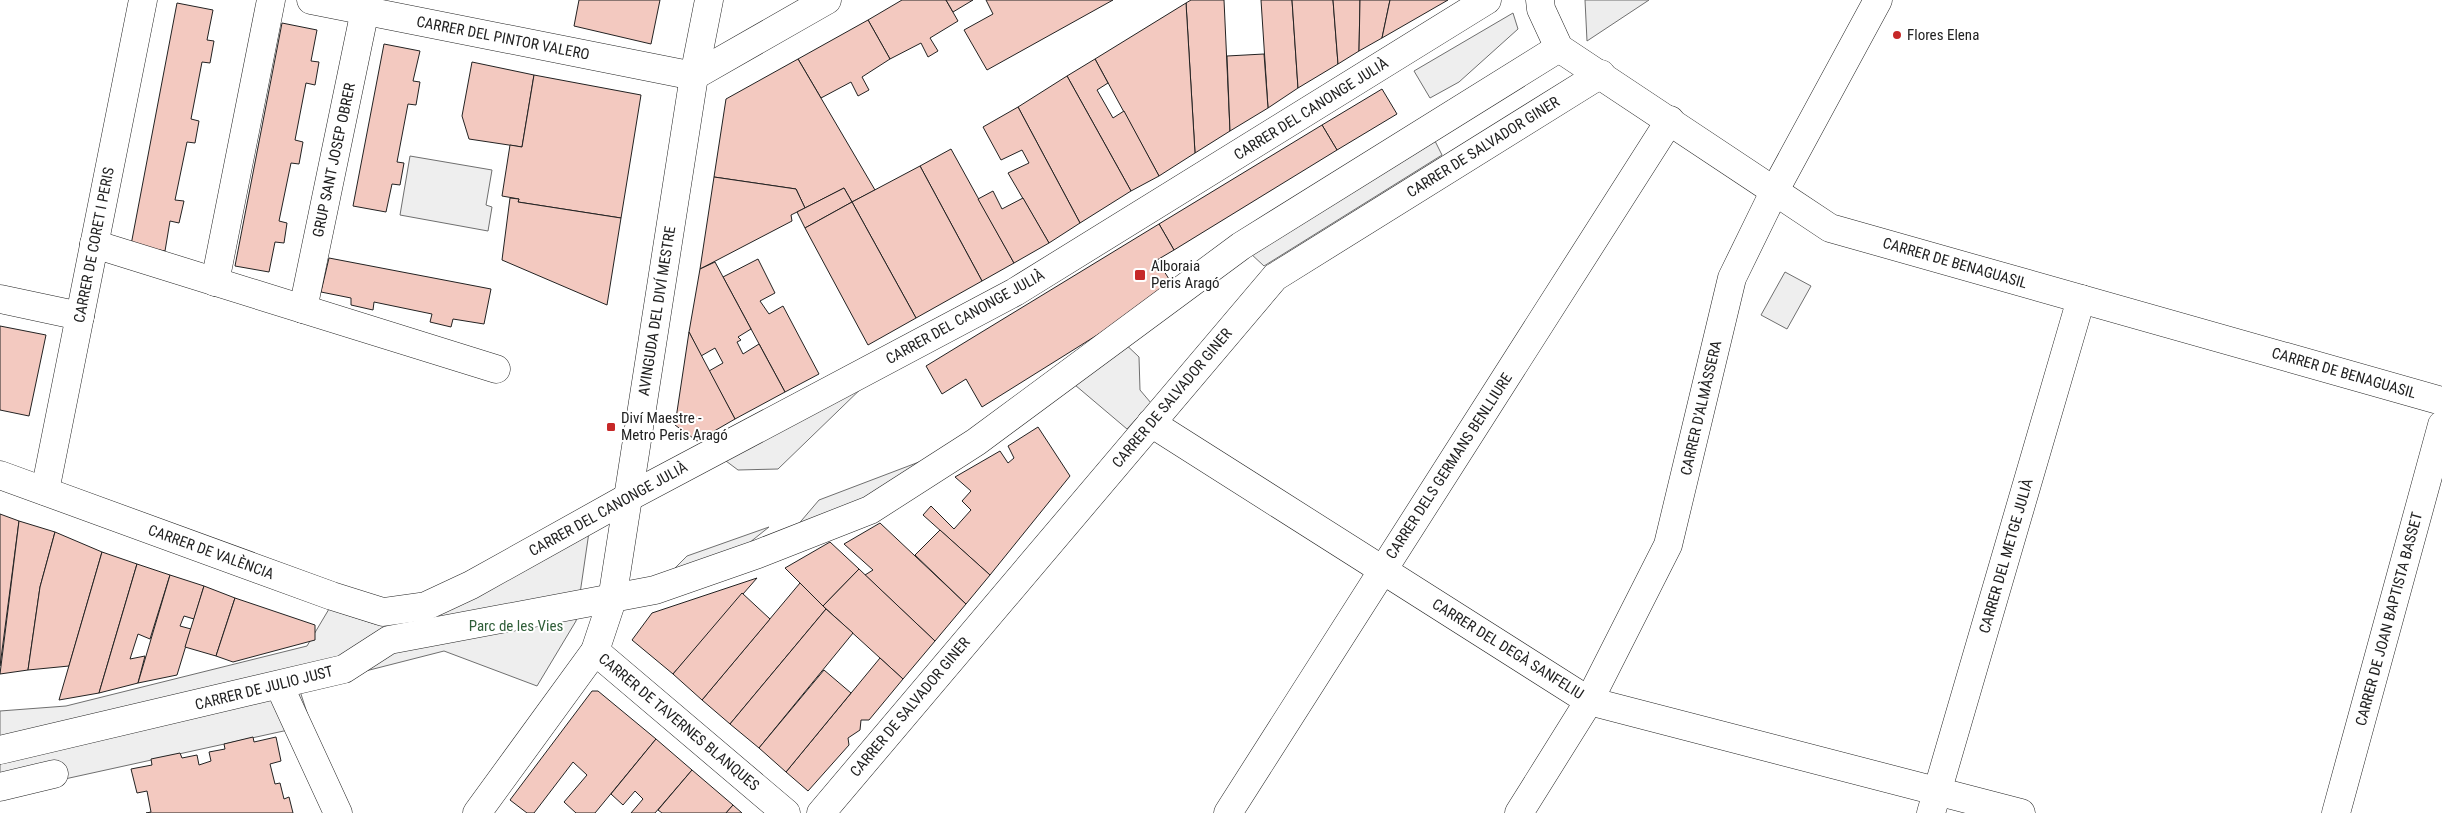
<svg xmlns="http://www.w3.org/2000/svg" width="2442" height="813" font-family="'Roboto Condensed',sans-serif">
  <rect width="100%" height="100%" fill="#fff"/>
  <g fill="#eee" stroke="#6f6f6f">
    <polygon points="1513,13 1518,29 1459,82 1430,98 1414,71"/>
    <polygon points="1434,139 1442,155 1264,266 1250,253"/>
    <polygon points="410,156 492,170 486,205 492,207 488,231 400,215"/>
    <polygon points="1785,272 1811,286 1787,329 1761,315"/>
    <polygon points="1119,338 1139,357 1140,390 1151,403 1127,429 1075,385"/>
    <polygon points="870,380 778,469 738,470 722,458"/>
    <polygon points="919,462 895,487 796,527 819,500"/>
    <polygon points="769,527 739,551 663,580 687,556"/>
    <polygon points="589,532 576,621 537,686 444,651 299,688 311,725 42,784 0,781 0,711 66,706 307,646 329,609 375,624 432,612"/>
  </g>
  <polygon fill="#ededed" stroke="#6f6f6f" points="1585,0 1649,0 1587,41"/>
  <g fill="#f3c9c0" stroke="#222">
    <polygon points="579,0 660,0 651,44 574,26"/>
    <polygon points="902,0 946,0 958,21 930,38 938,51 928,57 921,43 890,59 868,20"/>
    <polygon points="946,0 973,0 953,12"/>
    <polygon points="986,0 1113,0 987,70 964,30 993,14"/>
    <polygon points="1191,0 1224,0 1230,131 1195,153 1186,3"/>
    <polygon points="1261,0 1292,0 1298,88 1268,108"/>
    <polygon points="1292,0 1333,0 1338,64 1298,88"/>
    <polygon points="1333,0 1360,0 1359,51 1338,64"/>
    <polygon points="1360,0 1390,0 1382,38 1359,51"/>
    <polygon points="1390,0 1448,0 1382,38"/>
    <polygon points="177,3 213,10 207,40 214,41 210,63 202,62 191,119 199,121 195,143 187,142 175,200 184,201 179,223 170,221 165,251 131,245"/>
    <polygon points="1186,3 1195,153 1159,176 1095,59"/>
    <polygon points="868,20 890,59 862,77 869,90 858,96 851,82 821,98 798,59"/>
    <polygon points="282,23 317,30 311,61 319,62 315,85 306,83 295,140 303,142 299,164 291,163 279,221 287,223 284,243 275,242 269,272 235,266"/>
    <polygon points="384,44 420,51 413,81 420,82 416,105 408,104 397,162 404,163 400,185 392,184 386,212 353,206"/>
    <polygon points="1264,54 1268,108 1230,131 1227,56"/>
    <polygon points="798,59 875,190 852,202 844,188 805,208 796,189 714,177 726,99"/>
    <polygon points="1095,59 1108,83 1097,90 1113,118 1124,111 1159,176 1131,191 1067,76"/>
    <polygon points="472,62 534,75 522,147 469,139 462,116"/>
    <polygon points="534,75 641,95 621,218 518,202 519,199 502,196 510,145 522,147"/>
    <polygon points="1067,76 1131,191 1080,223 1018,107"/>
    <polygon points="1382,89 1397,114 1337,150 1322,125"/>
    <polygon points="1018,107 1080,223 1049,243 1008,173 1029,163 1022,150 1001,160 983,127"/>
    <polygon points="1322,125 1337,150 1174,250 1159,224"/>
    <polygon points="951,149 1014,263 982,281 920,166"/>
    <polygon points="920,166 982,281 916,318 852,202"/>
    <polygon points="714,177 796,189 805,208 791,215 792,221 700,269"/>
    <polygon points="844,188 852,202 805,228 797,212"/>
    <polygon points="993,191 1002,209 1023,198 1049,243 1014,263 978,199"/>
    <polygon points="510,198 519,199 518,202 621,218 607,305 502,260"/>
    <polygon points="852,202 916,318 868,345 805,228"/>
    <polygon points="1159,224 1174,250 1157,260 1174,287 982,407 966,379 942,394 926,366"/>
    <polygon points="329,258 491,289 484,324 453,319 451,327 430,322 432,314 374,302 373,310 351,305 351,298 321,292"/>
    <polygon points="758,259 775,293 760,301 769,314 783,306 819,374 785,392 723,277"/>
    <polygon points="715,262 751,329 738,337 741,340 737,342 743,354 759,344 785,392 735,419 709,371 723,363 715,348 701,356 689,332 700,269"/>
    <polygon points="0,326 46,335 29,416 0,410"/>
    <polygon points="689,332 735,419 697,441 675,425"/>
    <polygon points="1038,427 1070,476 990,575 923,515 931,506 954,529 971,510 962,501 971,491 955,477 1000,451 1008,463 1014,458 1008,446"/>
    <polygon points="0,514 19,521 0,666"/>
    <polygon points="19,521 55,532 40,587 28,670 0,674"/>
    <polygon points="880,523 966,604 935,641 865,575 873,570 844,544"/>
    <polygon points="940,530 990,575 966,604 915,555"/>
    <polygon points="55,532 102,552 69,666 28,670 40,587"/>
    <polygon points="830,542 859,569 823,606 785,568"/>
    <polygon points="102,552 137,564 99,693 59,700"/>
    <polygon points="137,564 170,575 150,639 138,634 130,659 145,656 138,683 99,693"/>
    <polygon points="859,569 935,641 903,679 823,606"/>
    <polygon points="170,575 204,586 194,619 184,616 180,626 191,629 177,675 138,683"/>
    <polygon points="757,578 673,674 632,640 652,613"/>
    <polygon points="800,583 826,609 730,724 702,700"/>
    <polygon points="204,586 235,598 216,656 185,647"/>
    <polygon points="742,593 770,619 702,700 673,674"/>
    <polygon points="235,598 315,625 315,640 233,662 216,656"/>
    <polygon points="826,609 853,633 759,748 730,724"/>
    <polygon points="880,658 903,679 869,720 861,720 860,730 848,738 849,745 808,791 786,772"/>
    <polygon points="824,670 851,693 786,772 759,748"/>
    <polygon points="592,691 598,691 656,739 595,813 576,813 564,802 587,775 573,762 534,813 527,813 510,800"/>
    <polygon points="253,737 254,742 276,737 281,761 270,764 275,784 280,783 284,799 289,797 293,813 146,813 151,812 147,791 137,793 131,769 152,765 151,759 180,753 182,758 197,755 199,765 211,761 209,752 225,749 224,744"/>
    <polygon points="656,739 692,770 655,813 631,813 643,799 635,791 623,805 611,794"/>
    <polygon points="692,770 733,805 726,813 662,813 658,810"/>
    <polygon points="733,805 742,813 726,813"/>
  </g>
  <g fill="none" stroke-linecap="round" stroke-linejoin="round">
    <g stroke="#222" stroke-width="29">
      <g id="street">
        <polyline points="311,0 694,76 827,0"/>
        <polyline points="1540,0 1541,9 1559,48 1830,228 2442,401"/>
        <polyline points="94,244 496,369"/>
        <polyline points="215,282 271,0"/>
        <polyline points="0,299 80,316"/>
        <polyline points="303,309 365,10"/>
        <polyline points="1151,423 1589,701 2021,813"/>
        <polyline points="0,475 332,596 383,612 426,606 471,585 627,498 1015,292 1487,0"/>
        <polyline points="45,491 143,0"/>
        <polyline points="595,651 786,813"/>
        <polyline points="279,685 338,813"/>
        <polyline points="0,750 344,669 389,640 655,590 758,554 870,510 976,442 1241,246 1559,48"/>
        <polyline points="0,787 54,774"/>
        <polyline points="477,813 595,651 612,600 694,76 709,0"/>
        <polyline points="821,813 1275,277 1601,74"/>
        <polyline points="1228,813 1670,120"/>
        <polyline points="1519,813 1589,701 1668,545 1732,278 1775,190 1878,0"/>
        <polyline points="1931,813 2081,299"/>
        <polyline points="2336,813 2442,425"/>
      </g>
    </g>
    <use href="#street" stroke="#fff" stroke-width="28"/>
  </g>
  <g fill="#c62828" stroke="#fff" stroke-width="2">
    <circle cx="1897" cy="35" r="5"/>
    <rect x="1134" y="269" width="12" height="12" rx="2.5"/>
    <rect x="606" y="422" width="10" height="10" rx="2.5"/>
  </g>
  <g text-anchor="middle" stroke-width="4" stroke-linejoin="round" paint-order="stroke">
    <g font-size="15" fill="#222" stroke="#fff" text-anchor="start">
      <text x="1907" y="40">Flores Elena</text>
      <text x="1151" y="271">Alboraia<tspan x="1151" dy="17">Peris Aragó</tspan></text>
      <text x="621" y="423">Diví Maestre -<tspan x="621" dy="17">Metro Peris Aragó</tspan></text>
    </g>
    <g font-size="15" fill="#222" stroke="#fff">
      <text transform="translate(503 38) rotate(11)" y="5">CARRER DEL PINTOR VALERO</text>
      <text transform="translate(1311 109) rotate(-32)" y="5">CARRER DEL CANONGE JULIÀ</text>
      <text transform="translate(1483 147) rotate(-32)" y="5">CARRER DE SALVADOR GINER</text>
      <text transform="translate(334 160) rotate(-78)" y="5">GRUP SANT JOSEP OBRER</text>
      <text transform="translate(94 245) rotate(-79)" y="5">CARRER DE CORET I PERIS</text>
      <text transform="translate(1955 263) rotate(16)" y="5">CARRER DE BENAGUASIL</text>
      <text transform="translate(657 311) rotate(-81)" y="5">AVINGUDA DEL DIVÍ MESTRE</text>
      <text transform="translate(965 317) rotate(-29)" y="5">CARRER DEL CANONGE JULIÀ</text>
      <text transform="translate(2344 373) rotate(16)" y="5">CARRER DE BENAGUASIL</text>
      <text transform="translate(1172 398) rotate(-50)" y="5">CARRER DE SALVADOR GINER</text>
      <text transform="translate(1701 408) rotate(-77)" y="5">CARRER D'ALMÀSSERA</text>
      <text transform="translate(1449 466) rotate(-57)" y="5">CARRER DELS GERMANS BENLLIURE</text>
      <text transform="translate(608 509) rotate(-29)" y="5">CARRER DEL CANONGE JULIÀ</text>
      <text transform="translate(211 552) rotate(20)" y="5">CARRER DE VALÈNCIA</text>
      <text transform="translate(2006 556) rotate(-74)" y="5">CARRER DEL METGE JULIÀ</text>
      <text transform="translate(2389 619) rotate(-75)" y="5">CARRER DE JOAN BAPTISTA BASSET</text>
      <text transform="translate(1508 649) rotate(32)" y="5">CARRER DEL DEGÀ SANFELIU</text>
      <text transform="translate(264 688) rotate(-14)" y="5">CARRER DE JULIO JUST</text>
      <text transform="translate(910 707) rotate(-50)" y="5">CARRER DE SALVADOR GINER</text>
      <text transform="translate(679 722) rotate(40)" y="5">CARRER DE TAVERNES BLANQUES</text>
    </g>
    <g font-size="15" fill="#2f5e38" stroke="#fff">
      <text x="516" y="631">Parc de les Vies</text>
    </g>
  </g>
</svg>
